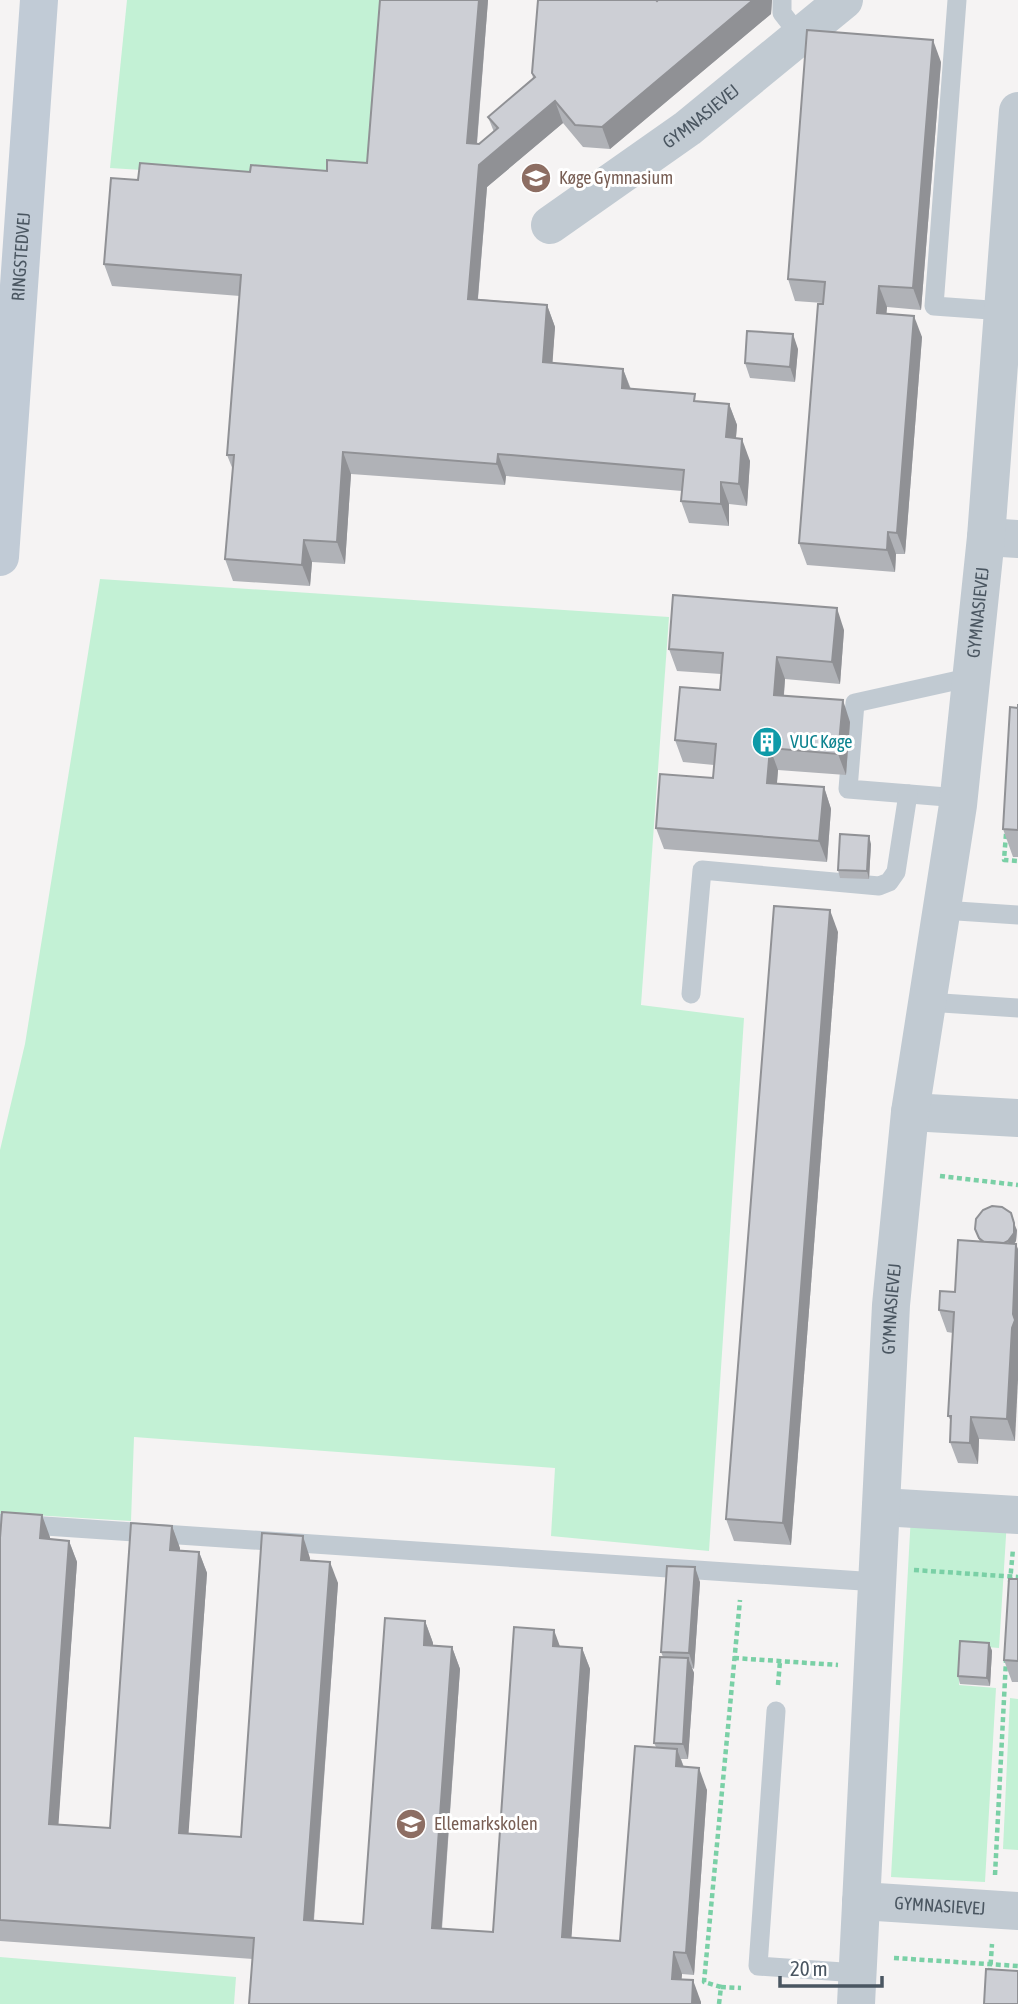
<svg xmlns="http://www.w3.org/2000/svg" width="1018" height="2004" font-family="'Asap Condensed',sans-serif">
  <rect width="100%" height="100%" fill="#f5f3f3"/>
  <g fill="#c3f1d5">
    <polygon points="127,0 390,0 375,185 110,168"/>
    <polygon points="100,579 669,617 641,1005 744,1018 709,1551 551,1536 555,1468 134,1437 131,1521 0,1513 0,1150 25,1044"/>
    <polygon points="911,1515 1007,1520 999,1648 962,1645 959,1685 996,1688 985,1882 891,1877"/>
    <polygon points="1010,1698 1018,1699 1018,1850 1003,1849"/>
    <polygon points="0,1957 236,1977 234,2004 0,2004"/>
  </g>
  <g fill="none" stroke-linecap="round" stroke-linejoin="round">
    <g stroke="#7ad0a6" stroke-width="4.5" stroke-dasharray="5 3.5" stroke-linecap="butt">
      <polyline points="1006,834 1004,860 1018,861"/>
      <polyline points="940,1176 1018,1185"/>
      <polyline points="914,1570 1018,1577"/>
      <polyline points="1010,1582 1013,1549"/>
      <polyline points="734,1658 838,1665"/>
      <polyline points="778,1685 780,1661"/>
      <polyline points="995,1875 1006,1660"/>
      <polyline points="894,1958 1018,1966"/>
      <polyline points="990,1973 992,1944"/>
      <polyline points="721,1987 704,1982 740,1600"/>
      <polyline points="719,2004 721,1987 741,1988"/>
    </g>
    <g stroke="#c1cad2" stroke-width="19">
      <polyline points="782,0 782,13 800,36"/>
      <polyline points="957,0 934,306 1004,311"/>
      <polyline points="959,798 848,789 855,703 972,677"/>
      <polyline points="942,910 1018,915"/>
      <polyline points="691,994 702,870 879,886 889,882 896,872 908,794"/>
      <polyline points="927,1002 1018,1008"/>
      <polyline points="0,1523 877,1582"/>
      <polyline points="776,1711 758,1966 857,1973"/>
    </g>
    <g stroke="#c1cad2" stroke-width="38">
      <path id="s1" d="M550,225l138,-97 156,-128"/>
      <polyline points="986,537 1018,539"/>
      <polyline points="910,1112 1018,1118"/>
      <polyline points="881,1507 1018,1515"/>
      <path id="s2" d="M861,1901l157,10"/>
      <path id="s3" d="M856,2004l35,-699 19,-193 48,-307 28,-268 32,-426"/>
    </g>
    <path stroke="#c1cbd6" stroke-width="38" id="s4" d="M0,557l39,-557"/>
  </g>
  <g fill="#b0b2b7">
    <polygon points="380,0 488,0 477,144 479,144 494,132 488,117 533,78 532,73 658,0 772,0 771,14 610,149 583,147 563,123 487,187 478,299 547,305 555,327 552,363 623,369 631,389 697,401 729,404 737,425 736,438 750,461 747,506 729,504 729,526 689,523 681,501 682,491 506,476 505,485 351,474 345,564 312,562 310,586 233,581 225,559 233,470 227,455 240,296 112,286 104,264 138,180 250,172 327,171 367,163"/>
    <polygon points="941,62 921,310 887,307 886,313 922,337 905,554 896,554 895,572 807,565 799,543 823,303 795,301 788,279"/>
    <polygon points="798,349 795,382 750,378 745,363"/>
    <polygon points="844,630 840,684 785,679 784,695 850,722 846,775 778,770 777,783 824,787 831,809 827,862 664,849 656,828 713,778 714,765 683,762 675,740 720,690 721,674 677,671 669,649"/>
    <polygon points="1018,704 1018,857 1013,857 1003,829"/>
    <polygon points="871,844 869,879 840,878 838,870"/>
    <polygon points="838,932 791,1545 734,1541 726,1519"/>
    <polygon points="975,1229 1017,1230 1016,1241 1014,1244 1015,1441 979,1439 978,1464 958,1463 950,1442 951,1421 948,1416 953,1333 947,1332 939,1310 955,1292 980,1242"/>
    <polygon points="172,1526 180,1550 199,1552 207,1573 188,1834 241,1837 310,1558 310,1560 338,1583 314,1920 363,1924 425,1621 433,1643 433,1645 452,1647 460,1669 442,1929 493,1932 560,1646 582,1648 590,1669 571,1938 620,1941 656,1747 654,1743 663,1657 661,1652 700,1582 694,1669 692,1668 694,1673 688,1759 681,1759 684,1767 707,1790 694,1975 682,1974 681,1980 701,2002 701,2004 249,2004 253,1959 0,1941 0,1538 50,1537 50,1539 69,1541 77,1562 58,1824 110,1828"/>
    <polygon points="1018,1579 1018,1682 1012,1682 1004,1660"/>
    <polygon points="989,1643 992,1651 990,1686 960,1684 958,1676"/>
  </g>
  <g fill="#909195">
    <polygon points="479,0 488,0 475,165 467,143"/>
    <polygon points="753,0 772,0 771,14 610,149 602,127"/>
    <polygon points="933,40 941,62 921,310 913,288"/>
    <polygon points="555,101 563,123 487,187 476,320 468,299 479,165"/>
    <polygon points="879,286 887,307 885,334 877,313"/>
    <polygon points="547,305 555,327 551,384 543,362"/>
    <polygon points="914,316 922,337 905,554 897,533"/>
    <polygon points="793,334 798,349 795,382 790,367"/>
    <polygon points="623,369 631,391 622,388"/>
    <polygon points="729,404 737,425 734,459 726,437"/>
    <polygon points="742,439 750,461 747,506 739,484"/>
    <polygon points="343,452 351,474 345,564 337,542"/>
    <polygon points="498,454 506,476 505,485 497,464"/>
    <polygon points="721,482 729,504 729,526 721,504"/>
    <polygon points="888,532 896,554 895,572 887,550"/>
    <polygon points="304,540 312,562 310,586 302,565"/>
    <polygon points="837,608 844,630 840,684 832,662"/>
    <polygon points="777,657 785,679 782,716 774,695"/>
    <polygon points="843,700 850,722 846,775 838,754"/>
    <polygon points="770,748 778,770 775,805 767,783"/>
    <polygon points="824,787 831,809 827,862 819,841"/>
    <polygon points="869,836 871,844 869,879 867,871"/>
    <polygon points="830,910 838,932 791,1545 783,1523"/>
    <polygon points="1014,1223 1017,1230 1016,1241 1010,1249 1008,1241"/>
    <polygon points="1016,1244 1018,1249 1018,1380 1015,1441 1007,1419"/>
    <polygon points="971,1417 979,1439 978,1464 970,1443"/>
    <polygon points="42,1515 50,1537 48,1560 40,1538"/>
    <polygon points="172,1526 180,1548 178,1571 170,1550"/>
    <polygon points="303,1536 310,1558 309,1582 301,1560"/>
    <polygon points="69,1541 77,1562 57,1845 49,1824"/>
    <polygon points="199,1552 207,1573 187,1855 179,1833"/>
    <polygon points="330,1562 338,1583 312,1941 304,1920"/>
    <polygon points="695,1567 700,1582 694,1669 689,1653"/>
    <polygon points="425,1621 433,1643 432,1667 424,1645"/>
    <polygon points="554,1630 562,1652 553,1646"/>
    <polygon points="989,1643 992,1651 990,1686 987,1678"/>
    <polygon points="452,1647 460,1669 440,1950 432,1928"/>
    <polygon points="582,1648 590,1669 570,1959 562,1937"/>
    <polygon points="688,1658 694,1673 688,1759 683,1744"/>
    <polygon points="677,1749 685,1771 676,1766"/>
    <polygon points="699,1768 707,1790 694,1975 686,1953"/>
    <polygon points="674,1952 682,1974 680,2001 672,1979"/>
    <polygon points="693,1980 701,2002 701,2004 692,2004"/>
  </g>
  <g fill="#cdcfd5" stroke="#909195" stroke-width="2">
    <polygon points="380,0 479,0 467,143 479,144 498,128 488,117 535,77 532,73 538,0 656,0 657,1 658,0 753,0 602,127 575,125 555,101 479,165 468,299 547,305 543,362 623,369 622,388 695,394 694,401 729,404 726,437 742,439 739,484 721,482 721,504 681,501 684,470 498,454 497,464 343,452 337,542 304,540 302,565 225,559 234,455 227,455 241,275 104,264 111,178 138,180 140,163 250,172 251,165 327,171 327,160 367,163"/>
    <polygon points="807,30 933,40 913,288 879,286 877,313 914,316 897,533 888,532 887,550 799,543 818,304 823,304 825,282 788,279"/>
    <polygon points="747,331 793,334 790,367 745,363"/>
    <polygon points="673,595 837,608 832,662 777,657 774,695 843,700 838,754 770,748 767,783 824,787 819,841 656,828 660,774 713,778 716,744 675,740 680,687 720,690 723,653 669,649"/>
    <polygon points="1018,704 1018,830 1003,829 1010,707 1018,708"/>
    <polygon points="840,834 869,836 867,871 838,870"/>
    <polygon points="774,906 830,910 783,1523 726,1519"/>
    <polygon points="992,1206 1002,1207 1011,1213 1014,1223 1014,1233 1008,1241 1004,1243 984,1242 979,1238 975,1229 976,1219 983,1210"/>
    <polygon points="958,1240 1016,1244 1013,1314 1015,1320 1012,1328 1007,1419 971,1417 970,1443 950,1442 951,1416 948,1416 954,1312 939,1310 940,1291 955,1292"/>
    <polygon points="2,1512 42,1515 40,1538 69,1541 49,1824 110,1828 131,1523 172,1526 170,1550 199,1552 179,1833 241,1837 262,1533 303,1536 301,1560 330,1562 304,1920 363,1924 385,1618 425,1621 424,1645 452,1647 432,1928 493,1932 514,1627 554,1630 553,1646 582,1648 562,1937 620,1941 635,1746 677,1749 676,1766 699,1768 686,1953 674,1952 672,1979 693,1980 692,2004 249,2004 254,1938 0,1920 0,1538"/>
    <polygon points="667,1566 695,1567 689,1653 661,1652"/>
    <polygon points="1009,1579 1018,1579 1018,1661 1004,1660"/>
    <polygon points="960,1641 989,1643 987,1678 958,1676"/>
    <polygon points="660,1657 688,1658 683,1744 654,1743"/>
    <polygon points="986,1969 1018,1971 1018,2004 984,2004"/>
  </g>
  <defs>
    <g id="school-disc" transform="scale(1.575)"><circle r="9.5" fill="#8d6e63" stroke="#fff"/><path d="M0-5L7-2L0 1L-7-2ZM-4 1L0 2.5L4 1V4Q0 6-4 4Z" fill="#fff"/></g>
    <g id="building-disc" transform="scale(1.575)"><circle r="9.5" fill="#0f9aa8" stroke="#fff"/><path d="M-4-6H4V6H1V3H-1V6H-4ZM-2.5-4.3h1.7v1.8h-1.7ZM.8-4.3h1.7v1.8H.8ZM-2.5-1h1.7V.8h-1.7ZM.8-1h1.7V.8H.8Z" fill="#fff"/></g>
  </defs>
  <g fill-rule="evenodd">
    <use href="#school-disc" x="536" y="178"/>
    <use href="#building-disc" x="767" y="742"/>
    <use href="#school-disc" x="411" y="1824"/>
  </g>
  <g text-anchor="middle" stroke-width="6" stroke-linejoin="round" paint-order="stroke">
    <g font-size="18" fill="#4a5661" stroke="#fff">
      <text dy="6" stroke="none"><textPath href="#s1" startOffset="186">GYMNASIEVEJ</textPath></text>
      <text dy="6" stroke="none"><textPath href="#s4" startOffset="301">RINGSTEDVEJ</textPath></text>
      <text dy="6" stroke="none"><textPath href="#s3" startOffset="1398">GYMNASIEVEJ</textPath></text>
      <text dy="6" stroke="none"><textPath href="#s3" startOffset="696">GYMNASIEVEJ</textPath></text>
      <text dy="6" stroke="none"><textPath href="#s2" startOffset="79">GYMNASIEVEJ</textPath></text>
    </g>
    <g font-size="18" fill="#785e54" stroke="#fff" text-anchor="start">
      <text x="559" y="184">Køge Gymnasium</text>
      <text x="434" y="1830">Ellemarkskolen</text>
    </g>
    <g font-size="18" fill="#0d838f" stroke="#fff" text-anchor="start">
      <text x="790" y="748">VUC Køge</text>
    </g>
  </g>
  <path d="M780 1976v10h102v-10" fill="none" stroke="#4a5661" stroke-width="3.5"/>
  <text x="790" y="1976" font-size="21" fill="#4a5661" stroke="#ffffff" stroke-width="5" paint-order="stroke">20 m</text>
</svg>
